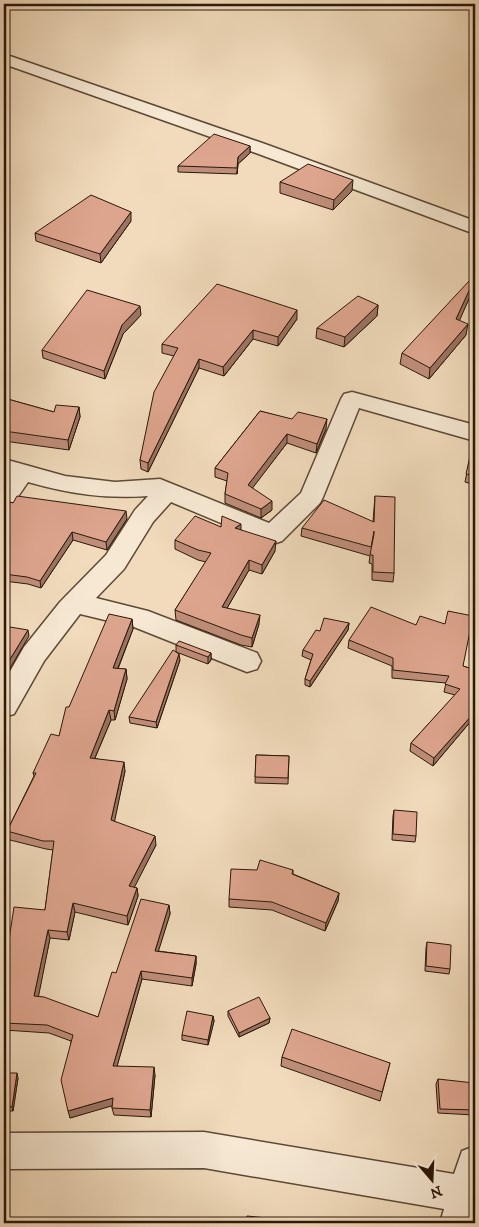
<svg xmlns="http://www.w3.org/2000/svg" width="479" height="1227" font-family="'IM FELL DW Pica',serif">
  <rect width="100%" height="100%" fill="#f1dbbc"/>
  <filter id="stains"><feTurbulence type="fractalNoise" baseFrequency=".004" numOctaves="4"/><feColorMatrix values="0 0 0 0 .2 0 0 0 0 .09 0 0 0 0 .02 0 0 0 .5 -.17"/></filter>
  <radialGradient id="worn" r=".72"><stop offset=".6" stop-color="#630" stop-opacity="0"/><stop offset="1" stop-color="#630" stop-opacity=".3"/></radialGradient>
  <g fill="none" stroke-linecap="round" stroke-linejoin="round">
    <g stroke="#5c4936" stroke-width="3">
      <g id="minor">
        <polygon points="4,54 265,144 475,221 475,234 253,152 4,64"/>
        <path d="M352,392l123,33v16l-116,-33 -36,89 -3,6 -38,38 -9,3 -9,-3 -93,-39 -18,20 -29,47 -28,29 52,13 109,42 4,8 -4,8 -10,3 -113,-45 -54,-13 -36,47 -30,53 -10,3v-35l20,-35 36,-45 46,-47 29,-45 13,-14c-44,3 -77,-2 -120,-14l-15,22 -9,3v-26l3,-5 -3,-1v-16l61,17 50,6 45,-3 109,44 32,-30 40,-94 3,-5z"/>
        <polygon points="204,1132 454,1174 462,1151 475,1146 475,1223 440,1223 444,1209 204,1168 4,1169 4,1133"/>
      </g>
    </g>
    <use href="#minor" fill="#f6e8d3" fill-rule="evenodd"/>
  </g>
  <g fill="#bf8e7a" stroke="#2a180a">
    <polygon points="250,146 250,153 238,164 237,174 178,172 178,166"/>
    <polygon points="280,182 352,191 333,210 280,193"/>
    <polygon points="131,221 101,263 36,241 35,233"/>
    <polygon points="473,282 471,294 459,320 466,335 429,379 400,364 402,353"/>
    <polygon points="378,305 377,316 344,347 316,338 317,328"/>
    <polygon points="141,315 123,334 105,379 43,358 42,350"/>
    <polygon points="297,319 278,346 253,339 224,376 199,368 148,472 141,469 140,460 174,356 162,353 162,344"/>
    <polygon points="4,398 54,412 79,407 80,417 69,450 4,441"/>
    <polygon points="260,411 326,429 316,453 287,443 252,488 272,510 261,518 225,503 225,494 227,481 215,477 215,468"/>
    <polygon points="471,452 475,453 475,485 465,482"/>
    <polygon points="375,496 394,573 393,582 372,580 372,564 369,563 370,556 301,536 302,528 373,522"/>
    <polygon points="4,500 13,503 127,519 107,550 73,540 41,588 28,584 4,581"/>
    <polygon points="221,527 241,530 275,551 262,574 249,570 227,608 259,624 252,647 241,645 176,620 175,610 206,562 198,560 175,549 175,540"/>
    <polygon points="132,619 133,629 118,669 126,669 127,679 115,720 111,720 95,758 125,771 114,821 156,845 134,887 137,888 138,896 128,925 75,912 69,940 50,938 38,996 98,1017 116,973 169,905 170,914 158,951 196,956 196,964 192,986 142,979 117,1066 155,1075 151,1117 114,1115 112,1108 112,1105 70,1118 71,1041 49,1033 4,1030 4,972 45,910 53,850 46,849 10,840 7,831 34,776 33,773 59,736 69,707"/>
    <polygon points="349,623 348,630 310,687 305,685 305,679 311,660 302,656 303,650 320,631"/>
    <polygon points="349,640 463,666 475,670 475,722 471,721 433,766 410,751 411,743 455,695 444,692 446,683 392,678 392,666 348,648"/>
    <polygon points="176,645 211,653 211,660 208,664 176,652"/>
    <polygon points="180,660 157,728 130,723 129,717"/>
    <polygon points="256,755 289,756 288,784 255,783"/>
    <polygon points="394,810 416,836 415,842 392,840 393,816"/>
    <polygon points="475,835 475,858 473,841"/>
    <polygon points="257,870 293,870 293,874 339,893 338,901 325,931 272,910 229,907 229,899"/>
    <polygon points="427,942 450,969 449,974 425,971 426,948"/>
    <polygon points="228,1011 270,1018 269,1023 239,1037 228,1016"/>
    <polygon points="213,1016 214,1021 208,1045 182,1040 182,1035"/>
    <polygon points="282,1057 390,1063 380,1101 281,1066"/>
    <polygon points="4,1073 18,1078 13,1111 4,1111"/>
    <polygon points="438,1079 475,1104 475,1111 474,1115 438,1113 436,1084"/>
  </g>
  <g fill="#9b7463" stroke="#2a180a">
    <polygon points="250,146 250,153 238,164 237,174 238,157"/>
    <polygon points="353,180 352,191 333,210 334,200"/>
    <polygon points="131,212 131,221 101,263 100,254"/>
    <polygon points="473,282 471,294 455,331 456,319"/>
    <polygon points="378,305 377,316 344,347 345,337"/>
    <polygon points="140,306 141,315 123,334 105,379 104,371 122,325"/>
    <polygon points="297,310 297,319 278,346 278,337"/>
    <polygon points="468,324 466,335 429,379 430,368"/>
    <polygon points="253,330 253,339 224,376 223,367"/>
    <polygon points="199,359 199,368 148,472 148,463"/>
    <polygon points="79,407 80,417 69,450 68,440"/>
    <polygon points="327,419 326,429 316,453 317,444"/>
    <polygon points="287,434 287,443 248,494 248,485"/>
    <polygon points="272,501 272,510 261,518 261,509"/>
    <polygon points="126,511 127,519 107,550 106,542"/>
    <polygon points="241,524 241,533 235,528"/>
    <polygon points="72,532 73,540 41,588 40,581"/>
    <polygon points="276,541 275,551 262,574 262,565"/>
    <polygon points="249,560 249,570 222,617 222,607"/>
    <polygon points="260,615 259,624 252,647 252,638"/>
    <polygon points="132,619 133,629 114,678 113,668"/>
    <polygon points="349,623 348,630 310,687 310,681"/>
    <polygon points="28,630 29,636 6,675 4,669"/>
    <polygon points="211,653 211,660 208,664 208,657"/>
    <polygon points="179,654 180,660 157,728 156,722"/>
    <polygon points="126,669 127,679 115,720 114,711"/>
    <polygon points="109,710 111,720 91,767 90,758"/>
    <polygon points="473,714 471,721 433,766 434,758"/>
    <polygon points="124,762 125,771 113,829 111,820"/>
    <polygon points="155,836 156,845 131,894 129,886"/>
    <polygon points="137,888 138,896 128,925 127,916"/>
    <polygon points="339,893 338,901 325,931 326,923"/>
    <polygon points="73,903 75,912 69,940 67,932"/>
    <polygon points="169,905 170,914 156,959 155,951"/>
    <polygon points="48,930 50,938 37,1004 34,996"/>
    <polygon points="196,956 196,964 192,986 192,978"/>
    <polygon points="141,971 142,979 115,1073 113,1066"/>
    <polygon points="213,1016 214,1021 208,1045 208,1040"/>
    <polygon points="270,1018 269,1023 239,1037 239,1033"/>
    <polygon points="154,1067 155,1075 151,1117 150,1110"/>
    <polygon points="17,1073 18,1078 13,1111 12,1107"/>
    <polygon points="113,1098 115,1105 70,1118 68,1111"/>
  </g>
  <g fill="#dea58e" stroke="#2a180a">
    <polygon points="214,134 250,146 238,157 237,168 178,166"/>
    <polygon points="308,164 353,180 334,200 280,182"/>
    <polygon points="91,195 131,212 100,254 35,233"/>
    <polygon points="470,280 473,282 456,319 468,324 430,368 402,353"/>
    <polygon points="217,284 297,310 278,337 253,330 223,367 199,359 148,463 140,460 154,392 178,348 162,344"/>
    <polygon points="87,290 140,306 122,325 104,371 42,350"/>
    <polygon points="358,296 378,305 345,337 317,328"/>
    <polygon points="4,398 54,412 56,405 79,407 68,440 4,431"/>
    <polygon points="260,411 292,419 298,412 327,419 317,444 287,434 248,485 272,501 261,509 225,494 228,473 215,468"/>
    <polygon points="471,452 475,453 475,476 466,474"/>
    <polygon points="17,496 126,511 106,542 72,532 40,581 27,577 4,574 4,500 13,503"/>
    <polygon points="375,496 395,497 394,573 373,572 373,555 370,555 374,534 374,531 371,547 302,528 324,500 374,522"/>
    <polygon points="195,516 221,527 222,516 241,524 235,528 276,541 262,565 249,560 222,607 260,615 252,638 241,635 175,610 211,553 198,550 175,540"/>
    <polygon points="371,607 416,625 420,616 445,624 448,611 473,616 463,666 475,670 475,714 473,714 434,758 411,743 460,689 445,684 449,676 393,670 393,658 349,640"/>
    <polygon points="109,614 132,619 113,668 126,669 114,711 109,710 90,758 124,762 111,820 155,836 129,886 137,888 127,916 73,903 67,932 48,930 34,996 44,997 98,1017 112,972 116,973 141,899 169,905 155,951 196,956 192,978 141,971 113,1066 154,1067 150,1110 112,1108 113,1098 68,1111 61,1080 73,1035 47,1025 4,1023 4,972 14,907 45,910 54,841 43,841 7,831 36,773 33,773 51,734 59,736 66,707 69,707"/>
    <polygon points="324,618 349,623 310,681 305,679 313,654 303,650 316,630 320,631"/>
    <polygon points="4,626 28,630 4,669"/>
    <polygon points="179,641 211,653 208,657 176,645"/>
    <polygon points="173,650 179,654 156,722 129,717"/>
    <polygon points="256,755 289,756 288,778 255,777"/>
    <polygon points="394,810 417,812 416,836 393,834"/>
    <polygon points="260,860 293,870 292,874 339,893 326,923 272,902 229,899 231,869 257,870"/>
    <polygon points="427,942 451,945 450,969 426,966"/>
    <polygon points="259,997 270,1018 239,1033 228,1011"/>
    <polygon points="187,1011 213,1016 208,1040 182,1035"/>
    <polygon points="292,1029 390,1063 382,1092 282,1057"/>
    <polygon points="4,1073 17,1073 12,1107 4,1106"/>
    <polygon points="438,1079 474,1083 475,1110 440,1109"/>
    <polygon points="247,1216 276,1219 276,1223 246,1223"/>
  </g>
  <rect width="479" height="1227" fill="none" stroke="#f1dbbc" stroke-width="20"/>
  <rect x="5" y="5" width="469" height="1217" fill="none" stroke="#2a180a" stroke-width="2.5"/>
  <rect x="10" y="10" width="459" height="1207" fill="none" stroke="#2a180a"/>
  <g transform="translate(432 1180) rotate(161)" stroke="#f6e8d3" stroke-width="4" paint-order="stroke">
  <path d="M0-4L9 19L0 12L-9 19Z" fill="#2a180a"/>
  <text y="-8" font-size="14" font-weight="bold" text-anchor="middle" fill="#2a180a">N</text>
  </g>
  <rect width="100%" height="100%" filter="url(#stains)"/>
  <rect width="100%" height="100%" fill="url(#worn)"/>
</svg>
